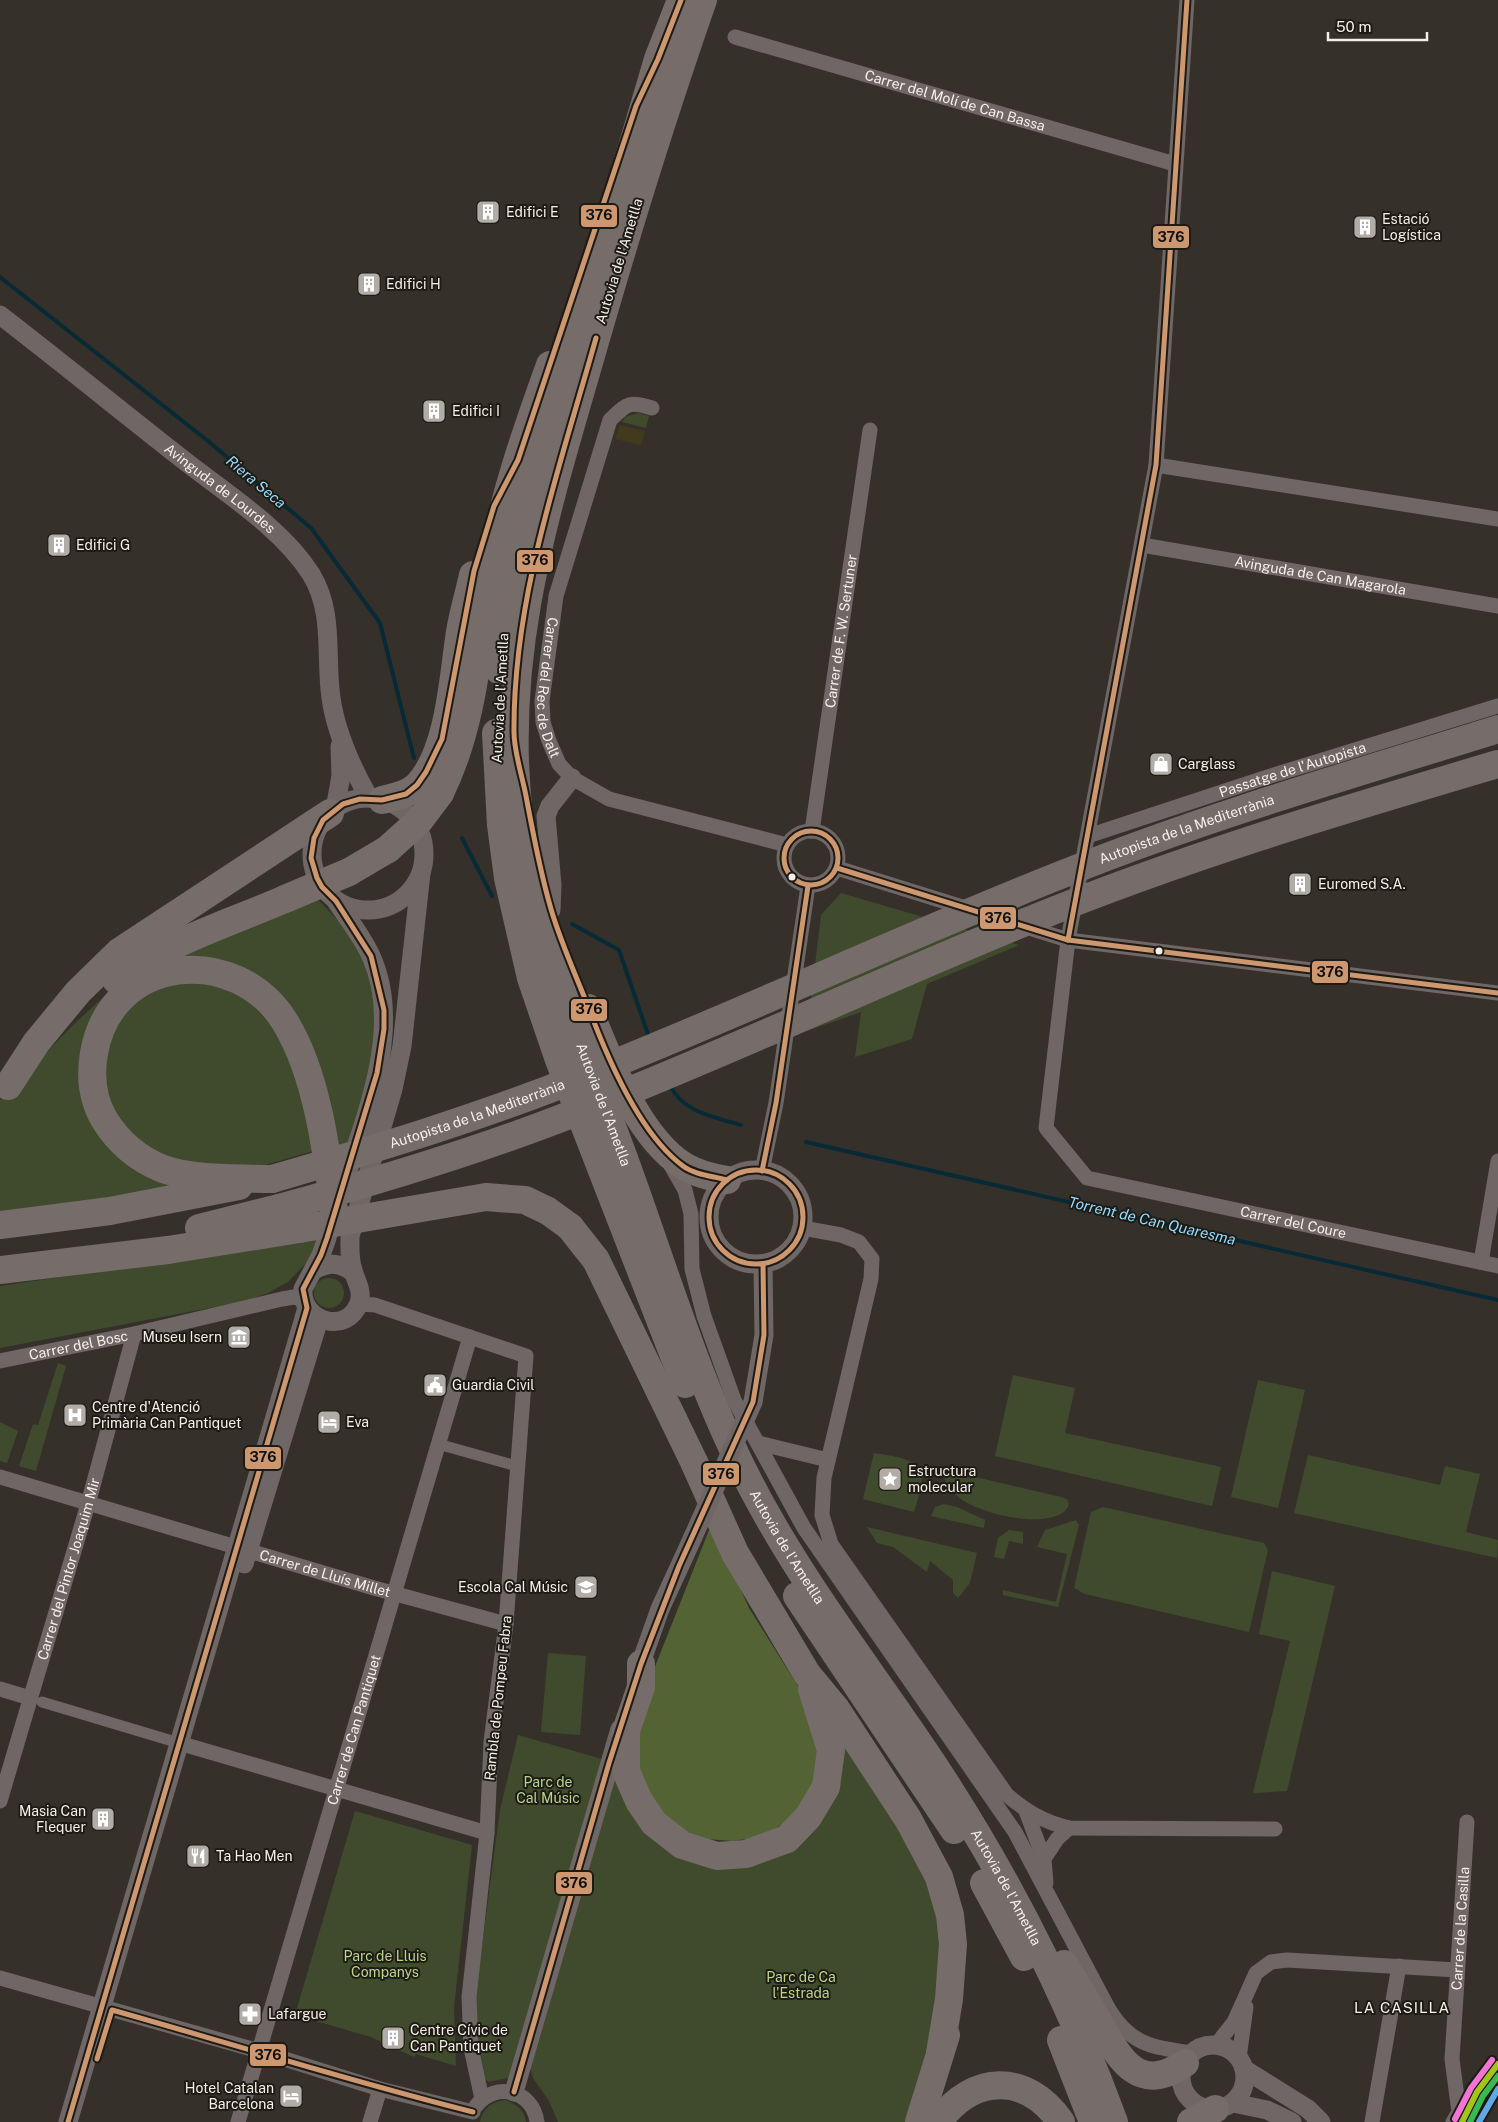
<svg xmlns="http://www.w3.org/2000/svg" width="1498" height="2122" font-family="'Public Sans',sans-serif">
  <rect width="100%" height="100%" fill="#35312a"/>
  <g fill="#404b2d">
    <polygon points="638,413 649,416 646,428 622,422 625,417"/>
    <polygon points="841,893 1019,945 927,984 912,1039 855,1057 861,1012 807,1031 821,915"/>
    <path d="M314,896c14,14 30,29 41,46 42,62 15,134 -3,200l-21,5 -31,-114 -112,-72 -98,71 33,123 47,31 -67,14 -103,12v-112l74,-76 35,-32 28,-21z"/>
    <polygon points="171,980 240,989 286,1044 301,1094 313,1151 258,1167 223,1166 167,1160 146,1150 106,1105 99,1070 126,1004"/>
    <polygon points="317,1239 315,1249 309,1260 288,1282 268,1293 246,1301 0,1348 0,1286"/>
    <circle cx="329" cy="1293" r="15"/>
    <polygon points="58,1363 66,1366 36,1471 19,1466 33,1424 38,1425"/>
    <polygon points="1013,1375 1075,1388 1065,1433 1221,1467 1212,1506 995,1456"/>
    <polygon points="1258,1380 1305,1390 1278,1508 1231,1497"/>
    <polygon points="0,1422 18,1431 7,1463 0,1461"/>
    <path d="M874,1453c14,3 47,4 48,24 0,11 -5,24 -8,35l-51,-13z"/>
    <polygon points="1308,1455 1440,1485 1445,1466 1480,1474 1466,1532 1498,1540 1497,1558 1294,1513"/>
    <path d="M946,1470l115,27 6,2 2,5c-9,34 -137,6 -123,-34z"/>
    <polygon points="944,1504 957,1507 985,1520 984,1528 931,1516 935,1507"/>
    <polygon points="1103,1507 1264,1543 1268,1550 1249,1632 1085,1594 1074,1588 1091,1512"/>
    <polygon points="1076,1520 1079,1525 1058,1607 1003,1595 1003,1590 1056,1602 1067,1554 1037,1547 1045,1530"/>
    <polygon points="867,1527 977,1553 970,1583 958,1598 953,1593 953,1580 930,1561 927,1572 893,1547 877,1543"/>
    <polygon points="1009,1530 1023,1532 1023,1544 1009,1541 1004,1559 994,1557 998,1538"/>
    <polygon points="1272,1571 1335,1586 1287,1791 1253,1793 1290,1641 1259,1634"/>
    <polygon points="548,1653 586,1656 580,1735 541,1732"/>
    <polygon points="837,1730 930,1874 943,1947 936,2016 908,2122 558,2122 549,2101 533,2078 530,2066 615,1767 685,1851 790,1843"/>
    <polygon points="518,1735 602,1759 511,2071 508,2078 488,2082 479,2071 474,2006 500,1810"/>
    <polygon points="355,1811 472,1845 454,2007 456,2066 416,2054 414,2057 371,2037 295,2015"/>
    <path d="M506,2100c11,5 18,9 20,22h-46c3,-15 12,-20 26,-22z"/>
  </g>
  <polygon fill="#536334" points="711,1525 749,1608 806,1699 820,1756 814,1785 791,1819 762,1837 732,1841 692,1838 662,1821 626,1740"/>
  <polygon fill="#413a1c" points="620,425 645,431 641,445 615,439"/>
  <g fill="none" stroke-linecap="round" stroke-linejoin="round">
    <g stroke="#082936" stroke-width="4">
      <polyline points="0,277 208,441 311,528 380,623 414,758"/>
      <polyline points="462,838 492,896"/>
      <polyline points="572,924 619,950 650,1040"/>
      <path d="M670,1085c12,27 44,32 71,40"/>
      <polyline points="806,1142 1498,1300"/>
    </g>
    <g stroke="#6f6666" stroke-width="11">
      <polyline points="438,1444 513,1465"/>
      <polyline points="42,1702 179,1743"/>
    </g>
    <g stroke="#6f6666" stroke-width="15">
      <path id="s1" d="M1187,0l-31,465 -88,475 -22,188 41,50 411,88"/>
      <path id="s2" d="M735,37l440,127"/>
      <path id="s3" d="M652,408c-24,-7 -24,-5 -42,12l-54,176 -14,105 1,21 6,19 10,23 13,14 37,21 178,46"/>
      <polyline points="1156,465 1498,519"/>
      <path id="s4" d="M1142,545l356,61"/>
      <path id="s5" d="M812,831l58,-401"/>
      <circle cx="811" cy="858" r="27"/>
      <path id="s6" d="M1088,836l176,-58 234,-72"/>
      <polyline points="837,868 1068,940 1498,993"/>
      <path d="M669,1162l16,28 6,24 1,55 12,47 30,84 70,128 211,304 92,174c22,39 45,41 85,47"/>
      <polyline points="762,1171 776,1103 808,886"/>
      <path d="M803,1228l38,7 18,7 13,17 -1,20 -47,199 -2,37 9,29 176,251c20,17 37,27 62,33l206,1"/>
      <polyline points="1481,1262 1498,1161"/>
      <polyline points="359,1304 375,1305 526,1356 506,1624 491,1742 487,1833 469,1997 471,2048 482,2099"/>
      <path id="s7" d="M0,1361l134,-27 148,-35 12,-2 9,3"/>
      <polyline points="758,1443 828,1460"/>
      <path id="s8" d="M0,1477l374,111 132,36"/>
      <polyline points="0,1689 30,1698"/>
      <polyline points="179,1743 487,1833"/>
      <path id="s9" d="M0,1801l88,-297 46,-170"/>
      <polyline points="1026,1811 1044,1859"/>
      <polyline points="1046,1883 1044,1859 1057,1839 1069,1828"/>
      <polyline points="0,1978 259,2051 380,2089 473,2112"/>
      <polyline points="1216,2045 1234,2022 1256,1973 1271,1962 1287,1960 1457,1970"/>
      <polyline points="1239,2058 1246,2007"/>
      <path d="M476,2106c19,-25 57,-16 61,16"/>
      <path id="s10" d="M238,2122l232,-785"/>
      <polyline points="370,2122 380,2089"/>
      <polyline points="1372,2122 1399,1966"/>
      <path id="s11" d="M1453,2122l6,-10 -7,-53 15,-237"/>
    </g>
    <g stroke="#6f6666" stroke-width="19">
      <path id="s12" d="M0,315c61,47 121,96 181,143 43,34 101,70 130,116 22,36 15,75 19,115 3,37 21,77 39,109"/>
      <circle cx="368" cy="854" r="56"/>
      <polyline points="335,809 341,776 340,746"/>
      <path d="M336,901c12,18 26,35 35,55 39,85 -23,197 -44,282l-6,17 -18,34c-3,32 44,47 56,14 4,-13 -3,-21 -6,-33 -4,-11 -3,-23 -3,-34l43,-147 9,-43 19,-173"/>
      <polyline points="551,910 552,885 546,816 550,806 572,778"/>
      <circle cx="756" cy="1217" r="47"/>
      <path d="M314,1270c15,-8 24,-8 39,2"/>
      <polyline points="753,1402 764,1335 763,1264"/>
      <polyline points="244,1564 319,1319"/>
      <polyline points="637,1674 660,1609 693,1537"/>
      <circle cx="1213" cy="2077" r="32"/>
      <polyline points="1244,2069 1308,2109 1321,2122"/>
      <polyline points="514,2092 620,1729"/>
      <polyline points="1233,2103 1267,2110 1292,2122"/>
      <polyline points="68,2122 307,1308"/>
    </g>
    <g stroke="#766c6a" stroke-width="28">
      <path id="s13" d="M703,0c-43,123 -81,247 -117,373 -44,151 -87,291 -66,451 16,122 69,236 110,351 41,114 76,234 137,340 49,87 111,166 166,249 74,112 135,232 181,358"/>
      <path d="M499,670c5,-100 37,-199 66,-295 31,-105 62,-211 93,-316l23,-59"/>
      <polyline points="496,733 501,825 508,878 531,978 559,1060 685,1384"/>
      <path d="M440,793c36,-73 38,-154 52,-232 12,-67 35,-132 58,-196"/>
      <path d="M382,800c12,-3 25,-5 35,-14 33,-34 36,-110 43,-154 3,-19 9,-38 13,-57"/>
      <polyline points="349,872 388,849"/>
      <path d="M116,980c51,-38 111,-56 169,-81"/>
      <path d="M588,1008c20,49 49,129 96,158 13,8 28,11 43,14"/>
      <polyline points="8,1086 36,1043 78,992 119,952 330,813"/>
      <path d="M272,1179c-33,-1 -78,1 -109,-10 -25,-10 -45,-27 -59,-50 -12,-21 -14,-43 -10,-66 17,-98 141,-111 191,-31 32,52 42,130 49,189"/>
      <polyline points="0,1225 110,1211 239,1186"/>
      <polyline points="570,1227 596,1260 694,1462 735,1553 807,1674 836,1709 908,1819 939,1877 950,1915 953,1944 949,1999 940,2053"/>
      <polyline points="199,1228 279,1208"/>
      <polyline points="0,1270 168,1250 299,1229"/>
      <polyline points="797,1596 954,1830"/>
      <polyline points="641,1664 641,1687 626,1731 626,1771 639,1801 654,1823 682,1845 717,1856 746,1854 787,1839 808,1817 826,1787 831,1750 812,1689"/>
      <polyline points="984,1883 1024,1957"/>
      <path d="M1064,1964c12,19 23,38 34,57 21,37 40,75 87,42"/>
      <polyline points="1061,2040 1093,2122"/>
      <polyline points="919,2122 946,2035"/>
      <path d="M938,2122c35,-48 88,-50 123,0"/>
      <polyline points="1191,2122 1215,2109"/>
    </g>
    <polyline stroke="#6f6666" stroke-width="19" points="693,1537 753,1402"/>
    <g stroke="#766c6a" stroke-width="28">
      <polyline points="388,849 419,821 440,793"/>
      <polyline points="285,899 349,872"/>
      <path id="s14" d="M272,1179c103,-30 206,-61 306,-101 165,-65 325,-141 490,-206 140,-56 286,-98 430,-143"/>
      <path d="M279,1208c95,-26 189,-54 280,-89 158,-61 312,-134 469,-198 153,-63 311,-110 470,-157"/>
      <polyline points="299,1229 486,1197 525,1200 548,1211 570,1227"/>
    </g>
    <g stroke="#1e1b15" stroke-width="9">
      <g id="bus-1">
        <path d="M596,338c-36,129 -83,259 -82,394 0,20 8,43 12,64 7,37 14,76 25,113 11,38 29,75 43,113 18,46 48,114 89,144 12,9 30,10 44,14"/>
        <circle cx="811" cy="858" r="27"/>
        <polyline points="837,868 1068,940 1498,993"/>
        <polyline points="1068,940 1156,465 1187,0"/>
        <circle cx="756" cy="1217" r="47"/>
        <polyline points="762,1171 776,1103 808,886"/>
        <path d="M97,2059l15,-49c121,34 240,72 361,102"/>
        <polyline points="514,2092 609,1763 641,1664 679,1566 753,1402 764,1335 763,1264"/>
        <polyline points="68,2122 307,1308 303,1289 321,1255 327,1238 377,1073 384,1029 384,1010 371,956 336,901 322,887 317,878 311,858 314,838 323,820 343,804 360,799 382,800 406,794 417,785 426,772 442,739 474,571 494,506 518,460 636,106 658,59 681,0"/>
      </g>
    </g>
    <use href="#bus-1" stroke="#cd976f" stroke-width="5"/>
    <g stroke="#1e1b15" stroke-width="10">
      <polyline id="rail-1" points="1462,2122 1477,2092 1498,2064"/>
    </g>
    <g stroke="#1e1b15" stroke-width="10">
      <polyline id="rail-2" points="1470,2122 1483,2096 1498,2076"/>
    </g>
    <g stroke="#1e1b15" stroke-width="10">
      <polyline id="rail-3" points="1455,2119 1471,2088 1492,2060"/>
    </g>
    <g stroke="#1e1b15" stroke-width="10">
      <polyline id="rail-4" points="1479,2122 1498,2089"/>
    </g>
    <use href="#rail-1" stroke="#a2c617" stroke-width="6"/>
    <use href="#rail-2" stroke="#38b953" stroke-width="6"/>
    <use href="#rail-3" stroke="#f373d7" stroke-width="6"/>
    <use href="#rail-4" stroke="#5fa9e7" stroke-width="6"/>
  </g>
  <defs>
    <g id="building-square" transform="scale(1.25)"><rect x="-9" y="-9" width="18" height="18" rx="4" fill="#b1ada6" stroke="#1e1b15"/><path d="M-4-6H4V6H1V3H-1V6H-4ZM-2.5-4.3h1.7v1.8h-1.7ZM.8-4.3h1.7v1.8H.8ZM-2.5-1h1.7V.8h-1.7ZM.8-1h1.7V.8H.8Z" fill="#fff"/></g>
    <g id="shop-square" transform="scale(1.25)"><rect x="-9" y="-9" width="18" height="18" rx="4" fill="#b1ada6" stroke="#1e1b15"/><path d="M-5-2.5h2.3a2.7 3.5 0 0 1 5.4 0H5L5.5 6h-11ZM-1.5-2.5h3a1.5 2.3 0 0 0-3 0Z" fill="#fff"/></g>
    <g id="museum-square" transform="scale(1.25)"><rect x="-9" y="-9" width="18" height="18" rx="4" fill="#b1ada6" stroke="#1e1b15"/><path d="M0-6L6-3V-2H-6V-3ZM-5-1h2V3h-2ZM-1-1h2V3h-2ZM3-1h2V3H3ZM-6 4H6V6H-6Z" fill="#fff"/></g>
    <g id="civic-square" transform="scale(1.25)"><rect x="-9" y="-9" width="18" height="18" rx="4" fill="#b1ada6" stroke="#1e1b15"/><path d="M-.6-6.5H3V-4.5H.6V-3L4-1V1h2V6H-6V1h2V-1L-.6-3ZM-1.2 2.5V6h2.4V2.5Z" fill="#fff"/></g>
    <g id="hospital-square" transform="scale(1.25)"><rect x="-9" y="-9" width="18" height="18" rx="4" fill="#b1ada6" stroke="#1e1b15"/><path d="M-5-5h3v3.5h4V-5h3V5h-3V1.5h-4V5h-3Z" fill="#fff"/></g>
    <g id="hotel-square" transform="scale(1.25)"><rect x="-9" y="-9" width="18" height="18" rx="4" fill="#b1ada6" stroke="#1e1b15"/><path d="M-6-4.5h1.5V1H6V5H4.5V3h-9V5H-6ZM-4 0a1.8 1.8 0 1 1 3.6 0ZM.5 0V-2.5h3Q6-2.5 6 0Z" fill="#fff"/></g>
    <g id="sight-square" transform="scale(1.25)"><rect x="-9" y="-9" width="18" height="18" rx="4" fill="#b1ada6" stroke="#1e1b15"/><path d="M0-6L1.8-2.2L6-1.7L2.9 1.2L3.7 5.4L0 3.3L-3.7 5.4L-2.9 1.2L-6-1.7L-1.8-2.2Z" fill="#fff"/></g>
    <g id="school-square" transform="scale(1.25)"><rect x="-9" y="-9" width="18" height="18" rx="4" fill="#b1ada6" stroke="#1e1b15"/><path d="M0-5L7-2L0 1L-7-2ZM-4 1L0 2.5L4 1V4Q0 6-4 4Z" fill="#fff"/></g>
    <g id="restaurant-square" transform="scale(1.25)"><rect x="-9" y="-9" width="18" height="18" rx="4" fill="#b1ada6" stroke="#1e1b15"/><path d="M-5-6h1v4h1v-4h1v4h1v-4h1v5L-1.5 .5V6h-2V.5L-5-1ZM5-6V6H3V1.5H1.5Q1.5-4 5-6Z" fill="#fff"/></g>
    <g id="pharmacy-square" transform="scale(1.25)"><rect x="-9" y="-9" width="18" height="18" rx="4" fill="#b1ada6" stroke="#1e1b15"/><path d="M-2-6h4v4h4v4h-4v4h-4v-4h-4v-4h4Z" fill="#fff"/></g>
  </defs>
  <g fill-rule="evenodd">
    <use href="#building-square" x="488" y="212"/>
    <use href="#building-square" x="1365" y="227"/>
    <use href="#building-square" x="369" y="284"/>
    <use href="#building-square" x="434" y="411"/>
    <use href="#building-square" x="59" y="545"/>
    <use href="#shop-square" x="1161" y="764"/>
    <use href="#building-square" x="1300" y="884"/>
    <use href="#museum-square" x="239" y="1337"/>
    <use href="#civic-square" x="435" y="1385"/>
    <use href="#hospital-square" x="75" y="1415"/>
    <use href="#hotel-square" x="329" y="1422"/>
    <use href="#sight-square" x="890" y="1479"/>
    <use href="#school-square" x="586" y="1587"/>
    <use href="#building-square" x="103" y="1819"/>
    <use href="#restaurant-square" x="198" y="1856"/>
    <use href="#pharmacy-square" x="250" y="2014"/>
    <use href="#building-square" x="393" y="2038"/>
    <use href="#hotel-square" x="291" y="2096"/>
  </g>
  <g fill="#f4f0e8" stroke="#1e1b15" stroke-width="2">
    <circle cx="792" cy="877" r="4.5"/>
    <circle cx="1159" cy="951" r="4.5"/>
  </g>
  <g text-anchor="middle" stroke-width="4" stroke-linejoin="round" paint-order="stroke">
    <g font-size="14" fill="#f4f0e8" stroke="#1e1b15">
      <text dy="5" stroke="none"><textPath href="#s2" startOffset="229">Carrer del Molí de Can Bassa</textPath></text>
      <text transform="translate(619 261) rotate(-73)" y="5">Autovia de l'Ametlla</text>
      <text dy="5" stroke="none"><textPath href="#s12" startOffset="280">Avinguda de Lourdes</textPath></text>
      <text dy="5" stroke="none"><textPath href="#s4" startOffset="181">Avinguda de Can Magarola</textPath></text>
      <text dy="5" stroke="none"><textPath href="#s5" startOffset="202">Carrer de F. W. Sertuner</textPath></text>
      <text dy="5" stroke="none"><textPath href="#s3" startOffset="325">Carrer del Rec de Dalt</textPath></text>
      <text transform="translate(500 698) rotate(-87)" y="5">Autovia de l'Ametlla</text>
      <text dy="5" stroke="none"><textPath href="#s6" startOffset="215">Passatge de l'Autopista</textPath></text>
      <text dy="5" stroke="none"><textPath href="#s14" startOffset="980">Autopista de la Mediterrània</textPath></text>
      <text dy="5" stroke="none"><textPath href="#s13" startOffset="1144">Autovia de l'Ametlla</textPath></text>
      <text dy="5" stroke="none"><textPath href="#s14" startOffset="215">Autopista de la Mediterrània</textPath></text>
      <text dy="5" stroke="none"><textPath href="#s1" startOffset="1414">Carrer del Coure</textPath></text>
      <text dy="5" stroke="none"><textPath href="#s7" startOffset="80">Carrer del Bosc</textPath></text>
      <text dy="5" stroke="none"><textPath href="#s13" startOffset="1624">Autovia de l'Ametlla</textPath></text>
      <text dy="5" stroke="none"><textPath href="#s9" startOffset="242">Carrer del Pintor Joaquim Mir</textPath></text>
      <text dy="5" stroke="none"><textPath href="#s8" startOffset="339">Carrer de Lluís Millet</textPath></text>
      <text transform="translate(498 1698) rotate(-84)" y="5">Rambla de Pompeu Fabra</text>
      <text dy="5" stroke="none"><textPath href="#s10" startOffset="409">Carrer de Can Pantiquet</textPath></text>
      <text dy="5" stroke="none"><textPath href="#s13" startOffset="2029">Autovia de l'Ametlla</textPath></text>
      <text dy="5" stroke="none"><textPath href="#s11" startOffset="196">Carrer de la Casilla</textPath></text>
    </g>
    <g font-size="14" fill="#f4f0e8" stroke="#1e1b15" text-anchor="start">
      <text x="506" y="217">Edifici E</text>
      <text x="1382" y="224">Estació<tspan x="1382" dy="16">Logística</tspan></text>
      <text x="386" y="289">Edifici H</text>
      <text x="452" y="416">Edifici I</text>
      <text x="76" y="550">Edifici G</text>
      <text x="1178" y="769">Carglass</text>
      <text x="1318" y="889">Euromed S.A.</text>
      <text x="222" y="1342" text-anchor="end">Museu Isern</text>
      <text x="452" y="1390">Guardia Civil</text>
      <text x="92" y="1412">Centre d'Atenció<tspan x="92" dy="16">Primària Can Pantiquet</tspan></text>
      <text x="346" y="1427">Eva</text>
      <text x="908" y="1476">Estructura<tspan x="908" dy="16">molecular</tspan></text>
      <text x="568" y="1592" text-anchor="end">Escola Cal Músic</text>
      <text x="86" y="1816" text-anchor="end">Masia Can<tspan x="86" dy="16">Flequer</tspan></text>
      <text x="216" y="1861">Ta Hao Men</text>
      <text x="268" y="2019">Lafargue</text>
      <text x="410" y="2035">Centre Cívic de<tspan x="410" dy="16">Can Pantiquet</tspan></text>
      <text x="274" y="2093" text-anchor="end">Hotel Catalan<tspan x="274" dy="16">Barcelona</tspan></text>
    </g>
    <g font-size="14" fill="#b8d685" stroke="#1e1b15">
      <text x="548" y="1787">Parc de<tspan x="548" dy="16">Cal Músic</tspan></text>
      <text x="385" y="1961">Parc de Lluis<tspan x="385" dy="16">Companys</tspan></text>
      <text x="801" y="1982">Parc de Ca<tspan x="801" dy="16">l'Estrada</tspan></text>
    </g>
    <g font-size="15" font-style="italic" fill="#90dafe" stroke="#1e1b15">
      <text transform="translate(256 482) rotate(40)" y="5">Riera Seca</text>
      <text transform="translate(1152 1221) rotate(13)" y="5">Torrent de Can Quaresma</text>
    </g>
    <g font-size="15" letter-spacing="1" fill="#f4f0e8" stroke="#1e1b15">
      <text x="1402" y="2013">LA CASILLA</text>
    </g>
  </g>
  <g stroke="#1e1b15" stroke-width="2">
    <rect x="580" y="204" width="38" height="24" rx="5" fill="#cd976f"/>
    <rect x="1152" y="225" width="38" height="24" rx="5" fill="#cd976f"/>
    <rect x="516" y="549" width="38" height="24" rx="5" fill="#cd976f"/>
    <rect x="979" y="906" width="38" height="24" rx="5" fill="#cd976f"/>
    <rect x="1311" y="960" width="38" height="24" rx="5" fill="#cd976f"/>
    <rect x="570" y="998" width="38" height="24" rx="5" fill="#cd976f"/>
    <rect x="244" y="1446" width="38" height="24" rx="5" fill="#cd976f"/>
    <rect x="702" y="1462" width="38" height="24" rx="5" fill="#cd976f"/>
    <rect x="555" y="1871" width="38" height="24" rx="5" fill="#cd976f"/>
    <rect x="249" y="2043" width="38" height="24" rx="5" fill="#cd976f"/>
  </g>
  <g font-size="14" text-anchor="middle" font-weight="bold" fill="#111">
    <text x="599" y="220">376</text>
    <text x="1171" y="242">376</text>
    <text x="535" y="565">376</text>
    <text x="998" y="923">376</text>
    <text x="1330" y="977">376</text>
    <text x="589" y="1014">376</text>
    <text x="263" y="1462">376</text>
    <text x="721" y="1479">376</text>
    <text x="574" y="1888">376</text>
    <text x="268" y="2060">376</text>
  </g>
  <path d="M1328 32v8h99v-8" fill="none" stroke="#f4f0e8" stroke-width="2.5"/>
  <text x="1336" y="32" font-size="15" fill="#f4f0e8" stroke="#1e1b15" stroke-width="4" paint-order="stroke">50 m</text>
</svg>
